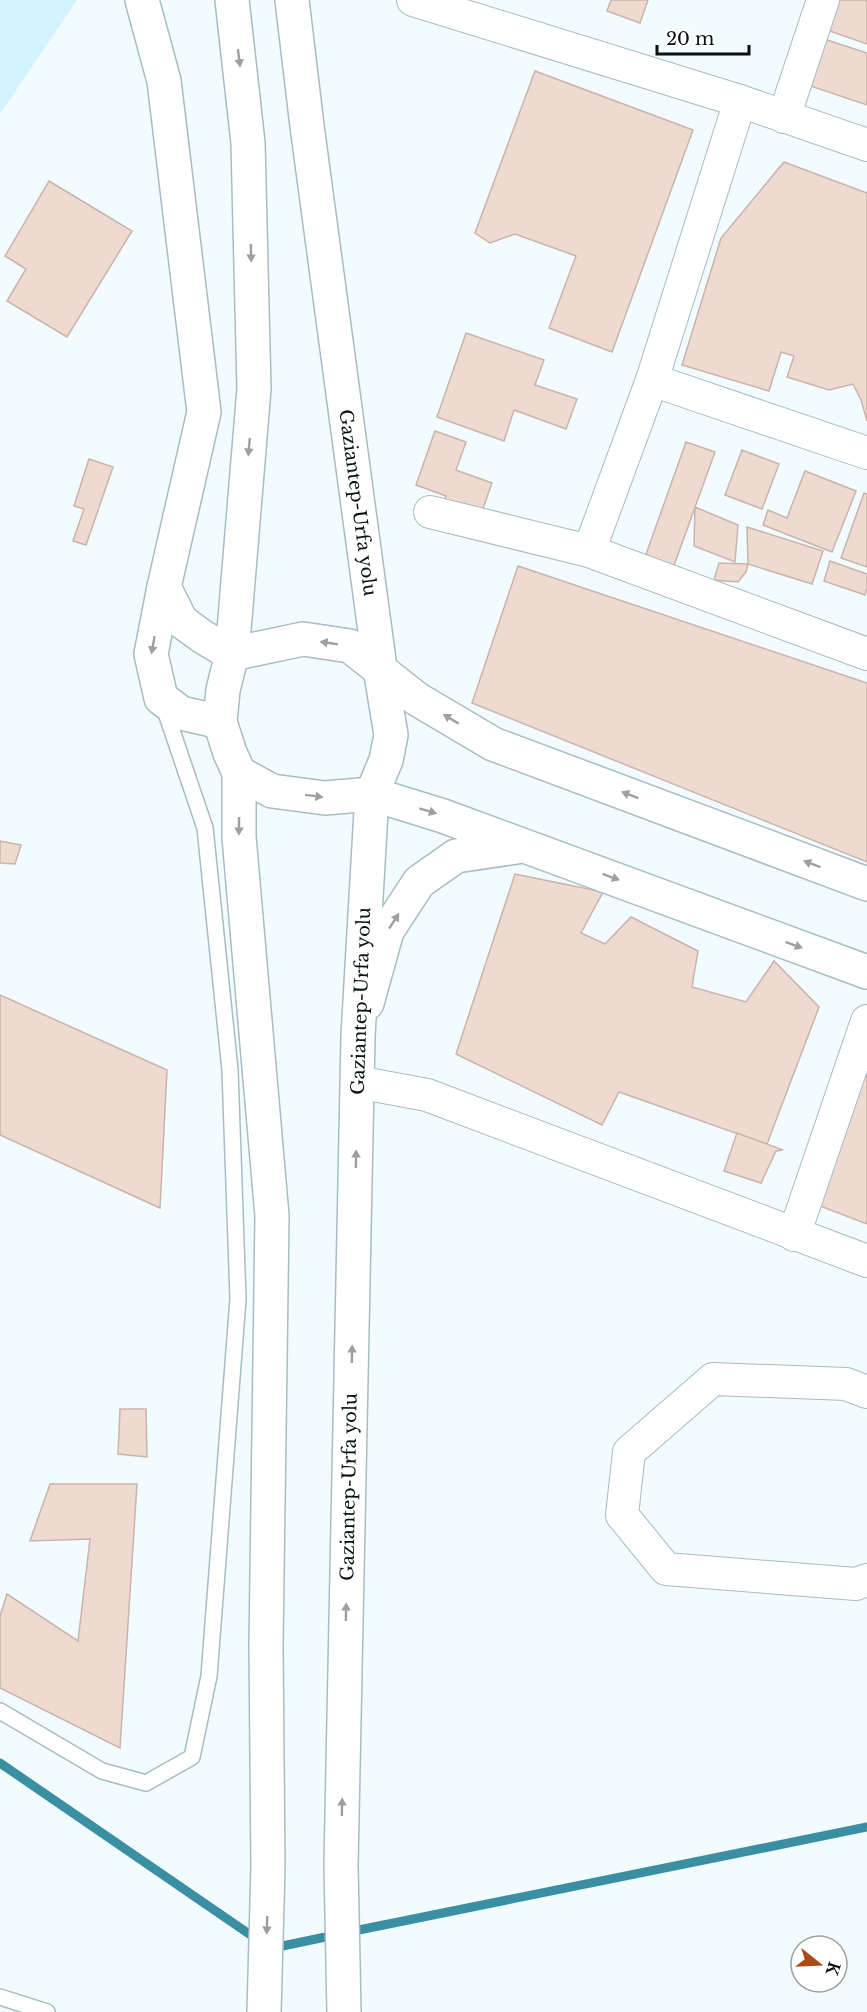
<svg xmlns="http://www.w3.org/2000/svg" width="867" height="2012" font-family="'Libre Baskerville',serif">
  <rect width="100%" height="100%" fill="#f2fbfe"/>
  <polygon fill="#d3f4fd" points="0,0 77,0 0,114"/>
  <g fill="none" stroke-linecap="round" stroke-linejoin="round">
    <g stroke="#3a8fa2" stroke-width="9">
      <polyline points="0,1763 258,1940"/>
      <polyline points="349,1932 867,1827"/>
      <polyline points="273,1948 335,1935"/>
    </g>
  </g>
  <g fill="#efdad1" stroke="#c9b4ac" stroke-width="1.5">
    <polygon points="611,0 648,0 640,23 607,11"/>
    <polygon points="837,0 867,0 867,44 827,30"/>
    <polygon points="818,37 867,53 867,105 802,83"/>
    <polygon points="535,71 693,130 612,352 549,328 576,256 515,234 490,243 475,233"/>
    <polygon points="784,162 867,193 867,421 861,400 853,384 829,390 787,377 794,356 781,352 769,391 682,365 721,238"/>
    <polygon points="49,181 132,231 67,337 7,301 26,269 5,256"/>
    <polygon points="466,333 544,360 535,385 577,399 566,429 514,410 504,441 437,417"/>
    <polygon points="435,431 466,442 456,470 492,483 480,517 443,503 446,496 416,485"/>
    <polygon points="686,442 715,452 672,571 644,560"/>
    <polygon points="742,450 779,464 762,509 725,495"/>
    <polygon points="89,459 113,467 86,545 73,541 84,509 74,506"/>
    <polygon points="805,471 856,491 832,552 763,525 768,510 787,518"/>
    <polygon points="864,493 867,494 867,567 841,558"/>
    <polygon points="695,507 738,525 735,562 694,546"/>
    <polygon points="747,527 823,551 812,584 748,564"/>
    <polygon points="830,561 867,574 867,588 865,595 824,581"/>
    <polygon points="719,563 748,564 746,572 738,582 714,580"/>
    <polygon points="518,566 867,683 867,862 472,703"/>
    <polygon points="0,841 21,845 15,864 0,863"/>
    <polygon points="515,874 603,892 581,933 605,944 631,917 698,951 692,987 746,1002 774,961 819,1007 767,1144 619,1092 602,1125 456,1054"/>
    <polygon points="0,995 167,1070 160,1208 0,1135"/>
    <polygon points="867,1046 867,1224 815,1204"/>
    <polygon points="737,1133 783,1150 776,1151 761,1183 724,1171"/>
    <polygon points="120,1409 146,1409 147,1457 118,1454"/>
    <polygon points="50,1484 137,1484 120,1748 0,1688 0,1616 7,1594 78,1641 90,1539 30,1541"/>
  </g>
  <g fill="none" stroke-linecap="round" stroke-linejoin="round">
    <g stroke="#a7bdc4" stroke-width="18">
      <g id="lane">
        <polyline points="0,1711 102,1771 146,1783 192,1757 209,1676 238,1299 230,1070 205,828 164,707"/>
        <polyline points="0,1997 47,2012"/>
      </g>
    </g>
    <g stroke="#a7bdc4" stroke-width="34">
      <g id="street">
        <polyline points="413,0 740,101 867,145"/>
        <polyline points="784,117 823,0"/>
        <polyline points="652,380 867,453"/>
        <polyline points="430,512 589,551 867,654"/>
        <polyline points="589,551 652,380 740,101"/>
        <polyline points="357,1082 427,1095 867,1261"/>
        <polyline points="794,1235 867,1021"/>
        <polyline points="867,1392 846,1384 713,1379 629,1452 622,1515 666,1569 856,1584 867,1580"/>
      </g>
    </g>
    <g stroke="#a7bdc4" stroke-width="36">
      <g id="secondary">
        <polyline points="142,0 164,81 204,412 164,587 151,654 161,698 181,713 220,722"/>
        <polyline points="164,587 181,621 203,637 232,654 303,639 350,646 417,699 493,744 867,884"/>
        <polyline points="239,773 272,791 325,798 372,794 443,816 867,972"/>
        <polyline points="367,1003 387,931 419,882 456,856 523,846"/>
      </g>
    </g>
    <g stroke="#a7bdc4" stroke-width="36">
      <g id="highway">
        <polyline points="232,0 248,143 254,389 232,654 223,690 220,722 230,753 239,773 239,837 272,1216 266,1646 268,1867 264,2012"/>
        <path id="s1" d="M292,0l15,126 73,542 11,67 -5,25 -14,34 -14,242 -17,829 3,147"/>
      </g>
    </g>
    <use href="#lane" stroke="#fff" stroke-width="15"/>
    <use href="#street" stroke="#fff" stroke-width="32"/>
    <use href="#secondary" stroke="#fff" stroke-width="33"/>
    <use href="#highway" stroke="#fff" stroke-width="33"/>
  </g>
  <defs><path id="oneway-solid" d="M-6-.8H1V-3.2L6.5 0L1 3.2V.8H-6Z" transform="scale(1.5)"/></defs>
  <g fill="#9da0a1">
    <use href="#oneway-solid" transform="translate(239 58) rotate(83)"/>
    <use href="#oneway-solid" transform="translate(251 253) rotate(89)"/>
    <use href="#oneway-solid" transform="translate(249 447) rotate(95)"/>
    <use href="#oneway-solid" transform="translate(329 643) rotate(-171)"/>
    <use href="#oneway-solid" transform="translate(153 645) rotate(100)"/>
    <use href="#oneway-solid" transform="translate(451 719) rotate(-149)"/>
    <use href="#oneway-solid" transform="translate(630 795) rotate(-159)"/>
    <use href="#oneway-solid" transform="translate(314 796) rotate(7)"/>
    <use href="#oneway-solid" transform="translate(428 811) rotate(17)"/>
    <use href="#oneway-solid" transform="translate(239 826) rotate(90)"/>
    <use href="#oneway-solid" transform="translate(812 864) rotate(-159)"/>
    <use href="#oneway-solid" transform="translate(611 877) rotate(20)"/>
    <use href="#oneway-solid" transform="translate(394 921) rotate(-57)"/>
    <use href="#oneway-solid" transform="translate(794 945) rotate(20)"/>
    <use href="#oneway-solid" transform="translate(356 1159) rotate(-89)"/>
    <use href="#oneway-solid" transform="translate(352 1354) rotate(-89)"/>
    <use href="#oneway-solid" transform="translate(346 1612) rotate(-89)"/>
    <use href="#oneway-solid" transform="translate(342 1807) rotate(-89)"/>
    <use href="#oneway-solid" transform="translate(267 1925) rotate(92)"/>
  </g>
  <g text-anchor="middle" stroke-width="4.5" stroke-linejoin="round" paint-order="stroke">
    <g font-size="18" fill="#091113" stroke="#fff">
      <text dy="6" stroke="none"><textPath href="#s1" startOffset="507">Gaziantep-Urfa yolu</textPath></text>
      <text transform="translate(361 1001) rotate(-88)" y="6">Gaziantep-Urfa yolu</text>
      <text transform="translate(349 1487) rotate(-89)" y="6">Gaziantep-Urfa yolu</text>
    </g>
  </g>
  <g transform="translate(819 1964) rotate(108)"><circle r="28" fill="#ffffff" stroke="#9da0a1" stroke-width="1.5"/>
  <path d="M0-4.5L10 22L0 15L-10 22Z" fill="#ad4916"/>
  <text y="-9" font-size="16" font-weight="bold" text-anchor="middle" fill="#091113">K</text>
  </g>
  <path d="M657 45v9h92v-9" fill="none" stroke="#091113" stroke-width="3"/>
  <text x="666" y="45" font-size="18" fill="#091113" stroke="#ffffff" stroke-width="4.5" paint-order="stroke">20 m</text>
</svg>
